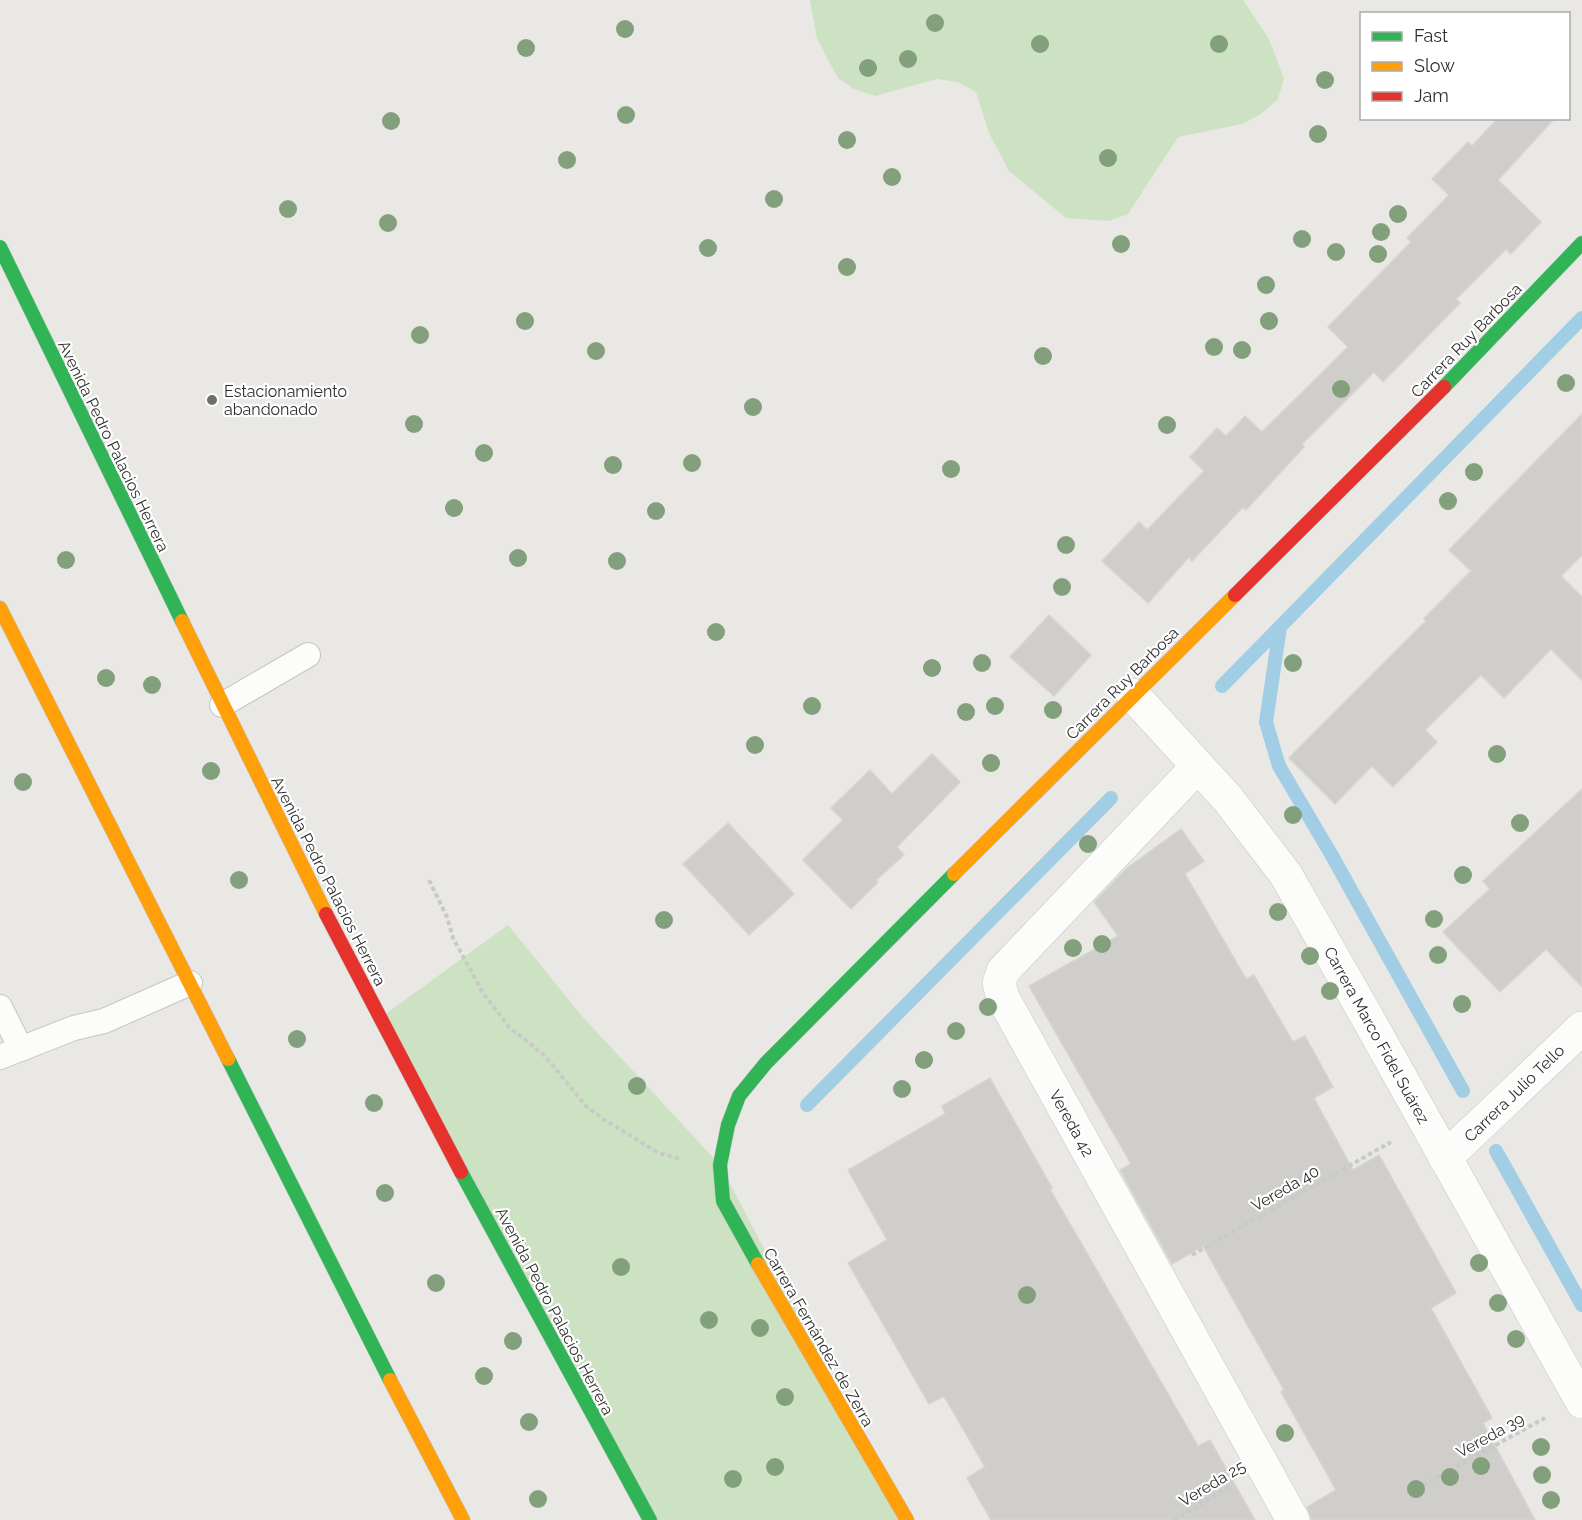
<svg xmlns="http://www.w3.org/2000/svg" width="1582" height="1520" font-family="Raleway,sans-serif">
  <rect width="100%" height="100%" fill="#eae8e5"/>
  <g fill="#cde2c2">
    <polygon points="810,0 1243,0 1269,39 1284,79 1278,99 1261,114 1242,124 1178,137 1128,214 1109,221 1066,218 1009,171 989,133 976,92 958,82 937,79 875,96 854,89 838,78 817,39"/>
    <polygon points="508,925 582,1016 720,1165 907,1520 650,1520 380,1018"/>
  </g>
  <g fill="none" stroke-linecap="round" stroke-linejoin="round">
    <g stroke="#a1cee4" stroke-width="14">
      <polyline points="1280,627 1266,722 1279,766 1331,854 1463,1091"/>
      <polyline points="1222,686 1582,318"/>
      <polyline points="807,1105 1111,798"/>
      <polyline points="1496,1151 1582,1305"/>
    </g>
  </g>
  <g fill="#d0cecb" stroke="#d6d4d1" stroke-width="1.5">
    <polygon points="1498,118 1555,118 1498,180 1541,222 1511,254 1506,249 1456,299 1460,303 1383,382 1374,372 1302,444 1304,447 1246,510 1243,507 1192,561 1189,557 1148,603 1102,561 1139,522 1147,530 1204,471 1190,457 1217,428 1226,436 1245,416 1262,432 1348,347 1328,327 1411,242 1407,238 1449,195 1432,179 1468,142 1472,146"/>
    <polygon points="1582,414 1582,555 1561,576 1582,597 1582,680 1551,649 1504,698 1481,675 1425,730 1437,742 1393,787 1372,766 1335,804 1289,758 1426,621 1424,618 1471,571 1449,550"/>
    <polygon points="1049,615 1091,655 1054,696 1010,657"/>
    <polygon points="932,754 960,782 897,847 904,855 876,880 878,882 851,909 803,860 843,820 831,808 870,770 892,794"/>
    <polygon points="1582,789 1582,987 1546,949 1500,992 1443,932 1490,889 1483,881"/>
    <polygon points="728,823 794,894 749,935 683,864"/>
    <polygon points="1181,829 1204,861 1185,874 1246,979 1254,975 1293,1042 1305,1036 1333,1087 1314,1098 1353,1170 1379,1155 1456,1293 1431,1308 1492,1418 1483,1423 1535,1520 1312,1520 1307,1507 1336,1490 1281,1392 1284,1390 1203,1246 1172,1264 1120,1170 1131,1164 1029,986 1118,936 1094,902 1127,868"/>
    <polygon points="990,1078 1052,1188 1050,1189 1198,1446 1210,1440 1255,1520 991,1520 967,1478 985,1467 944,1396 929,1404 848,1263 887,1240 848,1170 945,1114 942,1106"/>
  </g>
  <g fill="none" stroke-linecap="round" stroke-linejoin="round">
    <g stroke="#c5c5c5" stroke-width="26">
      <g id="lane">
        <polyline points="222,705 308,655"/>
        <polyline points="0,1007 21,1049"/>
        <polyline points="0,1057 74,1028 104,1021 190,983"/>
      </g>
    </g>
    <g stroke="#c5c5c5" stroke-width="34">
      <g id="street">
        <polyline points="1133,695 1228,799 1286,875 1367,1017 1582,1402"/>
        <polyline points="1198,766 1003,971 999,983 1003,998 1293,1520"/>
        <polyline points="1445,1158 1582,1028"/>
      </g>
    </g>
    <g stroke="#c5c5c5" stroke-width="15">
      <g id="fast">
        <polyline points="0,247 182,621"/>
        <polyline points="1444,387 1582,243"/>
        <polyline points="228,1059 390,1380"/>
        <polyline points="461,1172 650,1520"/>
        <polyline points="758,1264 723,1201 720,1165 728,1125 739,1096 766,1063 954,874"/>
      </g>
    </g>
    <g stroke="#c5c5c5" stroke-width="15">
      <g id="slow">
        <polyline points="0,608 228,1059"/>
        <polyline points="182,621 326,914"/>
        <polyline points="954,874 1235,595"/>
        <polyline points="758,1264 907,1520"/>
        <polyline points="390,1380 463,1520"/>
      </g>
    </g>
    <g stroke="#c5c5c5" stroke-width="15">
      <g id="jam">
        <polyline points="1235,595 1444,387"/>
        <polyline points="326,914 461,1172"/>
      </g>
    </g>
    <g stroke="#c9c9c8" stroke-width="4" stroke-dasharray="4.5 3" stroke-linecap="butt">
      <polyline points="429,880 447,917 453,938 483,993 509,1027 544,1055 586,1106 603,1119 659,1153 681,1159"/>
      <polyline points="1192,1255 1391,1142"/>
      <polyline points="1410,1492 1545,1418"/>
      <polyline points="1174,1520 1229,1487"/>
    </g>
    <use href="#lane" stroke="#fcfcfb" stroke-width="24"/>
    <use href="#street" stroke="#fcfcfb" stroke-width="33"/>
    <use href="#fast" stroke="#30b455" stroke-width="14"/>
    <use href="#slow" stroke="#ff9f0a" stroke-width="14"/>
    <use href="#jam" stroke="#e5322d" stroke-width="14"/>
  </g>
  <g fill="#82a07b">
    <circle cx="935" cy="23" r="9"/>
    <circle cx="625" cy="29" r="9"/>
    <circle cx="1040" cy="44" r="9"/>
    <circle cx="1219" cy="44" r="9"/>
    <circle cx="526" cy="48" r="9"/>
    <circle cx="908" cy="59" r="9"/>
    <circle cx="868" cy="68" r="9"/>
    <circle cx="1325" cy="80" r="9"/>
    <circle cx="626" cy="115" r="9"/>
    <circle cx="391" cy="121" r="9"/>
    <circle cx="1318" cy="134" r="9"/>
    <circle cx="847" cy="140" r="9"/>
    <circle cx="1108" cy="158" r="9"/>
    <circle cx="567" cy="160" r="9"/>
    <circle cx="892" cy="177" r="9"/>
    <circle cx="774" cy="199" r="9"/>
    <circle cx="288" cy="209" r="9"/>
    <circle cx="1398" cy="214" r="9"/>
    <circle cx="388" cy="223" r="9"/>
    <circle cx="1381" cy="232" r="9"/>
    <circle cx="1302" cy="239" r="9"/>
    <circle cx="1121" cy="244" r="9"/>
    <circle cx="708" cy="248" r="9"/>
    <circle cx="1336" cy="252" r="9"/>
    <circle cx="1378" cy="254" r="9"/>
    <circle cx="847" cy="267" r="9"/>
    <circle cx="1266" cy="285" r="9"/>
    <circle cx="525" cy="321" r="9"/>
    <circle cx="1269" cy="321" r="9"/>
    <circle cx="420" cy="335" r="9"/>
    <circle cx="1214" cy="347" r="9"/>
    <circle cx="1242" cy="350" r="9"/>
    <circle cx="596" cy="351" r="9"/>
    <circle cx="1043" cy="356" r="9"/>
    <circle cx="1566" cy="383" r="9"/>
    <circle cx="1341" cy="389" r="9"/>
    <circle cx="753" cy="407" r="9"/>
    <circle cx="414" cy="424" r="9"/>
    <circle cx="1167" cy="425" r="9"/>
    <circle cx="484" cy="453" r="9"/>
    <circle cx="692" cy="463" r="9"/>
    <circle cx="613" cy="465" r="9"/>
    <circle cx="951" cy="469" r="9"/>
    <circle cx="1474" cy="472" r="9"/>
    <circle cx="1448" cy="501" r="9"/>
    <circle cx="454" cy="508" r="9"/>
    <circle cx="656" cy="511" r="9"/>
    <circle cx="1066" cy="545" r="9"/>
    <circle cx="518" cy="558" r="9"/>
    <circle cx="66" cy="560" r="9"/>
    <circle cx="617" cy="561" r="9"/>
    <circle cx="1062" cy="587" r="9"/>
    <circle cx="716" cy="632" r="9"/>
    <circle cx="982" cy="663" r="9"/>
    <circle cx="1293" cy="663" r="9"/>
    <circle cx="932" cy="668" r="9"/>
    <circle cx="106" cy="678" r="9"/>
    <circle cx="152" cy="685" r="9"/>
    <circle cx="812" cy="706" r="9"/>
    <circle cx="995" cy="706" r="9"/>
    <circle cx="1053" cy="710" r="9"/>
    <circle cx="966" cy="712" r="9"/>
    <circle cx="755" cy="745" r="9"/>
    <circle cx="1497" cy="754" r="9"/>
    <circle cx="991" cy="763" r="9"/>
    <circle cx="211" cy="771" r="9"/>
    <circle cx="23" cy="782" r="9"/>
    <circle cx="1293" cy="815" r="9"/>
    <circle cx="1520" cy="823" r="9"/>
    <circle cx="1088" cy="844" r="9"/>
    <circle cx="1463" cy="875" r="9"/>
    <circle cx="239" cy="880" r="9"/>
    <circle cx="1278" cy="912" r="9"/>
    <circle cx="1434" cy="919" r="9"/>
    <circle cx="664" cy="920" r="9"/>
    <circle cx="1102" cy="944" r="9"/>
    <circle cx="1073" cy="948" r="9"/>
    <circle cx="1438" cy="955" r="9"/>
    <circle cx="1310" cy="956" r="9"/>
    <circle cx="1330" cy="991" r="9"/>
    <circle cx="1462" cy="1004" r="9"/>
    <circle cx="988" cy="1007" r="9"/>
    <circle cx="956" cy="1031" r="9"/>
    <circle cx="297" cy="1039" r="9"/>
    <circle cx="924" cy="1060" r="9"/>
    <circle cx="637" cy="1086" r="9"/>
    <circle cx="902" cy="1089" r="9"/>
    <circle cx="374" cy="1103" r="9"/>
    <circle cx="385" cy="1193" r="9"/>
    <circle cx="1479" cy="1263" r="9"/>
    <circle cx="621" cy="1267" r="9"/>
    <circle cx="436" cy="1283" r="9"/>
    <circle cx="1027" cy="1295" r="9"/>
    <circle cx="1498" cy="1303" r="9"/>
    <circle cx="709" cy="1320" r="9"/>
    <circle cx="760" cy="1328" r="9"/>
    <circle cx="1516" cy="1339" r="9"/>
    <circle cx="513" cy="1341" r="9"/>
    <circle cx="484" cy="1376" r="9"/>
    <circle cx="785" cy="1397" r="9"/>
    <circle cx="529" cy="1422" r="9"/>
    <circle cx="1285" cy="1433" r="9"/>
    <circle cx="1541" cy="1447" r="9"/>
    <circle cx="1481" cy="1466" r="9"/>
    <circle cx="775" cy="1467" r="9"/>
    <circle cx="1542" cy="1475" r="9"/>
    <circle cx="1450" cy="1477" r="9"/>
    <circle cx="733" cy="1479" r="9"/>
    <circle cx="1416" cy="1489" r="9"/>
    <circle cx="538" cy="1499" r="9"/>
    <circle cx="1551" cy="1500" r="9"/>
  </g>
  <circle fill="#706f6e" stroke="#fff" stroke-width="2" cx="212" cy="400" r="6"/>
  <g text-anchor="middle" stroke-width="4.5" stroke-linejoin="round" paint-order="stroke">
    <g font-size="16" fill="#2e2e2e" stroke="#fff">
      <text transform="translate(1466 340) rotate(-46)" y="6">Carrera Ruy Barbosa</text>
      <text transform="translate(114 446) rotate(64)" y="6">Avenida Pedro Palacios Herrera</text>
      <text transform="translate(1122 683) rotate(-45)" y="6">Carrera Ruy Barbosa</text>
      <text transform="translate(329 881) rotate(63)" y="6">Avenida Pedro Palacios Herrera</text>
      <text transform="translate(1377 1035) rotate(61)" y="6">Carrera Marco Fidel Suárez</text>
      <text transform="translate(1514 1093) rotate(-44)" y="6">Carrera Julio Tello</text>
      <text transform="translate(1072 1123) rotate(61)" y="6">Vereda 42</text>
      <text transform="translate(1285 1188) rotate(-30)" y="6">Vereda 40</text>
      <text transform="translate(555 1311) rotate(62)" y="6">Avenida Pedro Palacios Herrera</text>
      <text transform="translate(819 1337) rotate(60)" y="6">Carrera Fernández de Zerra</text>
      <text transform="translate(1490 1435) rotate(-29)" y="6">Vereda 39</text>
      <text transform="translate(1212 1483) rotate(-31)" y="6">Vereda 25</text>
    </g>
    <g font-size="16" fill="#2e2e2e" stroke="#fff" text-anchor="start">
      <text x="224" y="397">Estacionamiento<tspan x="224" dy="18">abandonado</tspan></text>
    </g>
  </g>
  <rect x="1360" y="12" width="210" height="108" fill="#ffffff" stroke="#ababab" stroke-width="1.5"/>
  <rect x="1372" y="32" width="30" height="9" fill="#30b455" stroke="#ababab" stroke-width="1.5"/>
  <text x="1414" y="42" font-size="18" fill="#2e2e2e">Fast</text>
  <rect x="1372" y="62" width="30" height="9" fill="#ff9f0a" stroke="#ababab" stroke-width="1.5"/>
  <text x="1414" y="72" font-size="18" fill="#2e2e2e">Slow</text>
  <rect x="1372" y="92" width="30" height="9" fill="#e5322d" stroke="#ababab" stroke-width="1.5"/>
  <text x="1414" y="102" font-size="18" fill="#2e2e2e">Jam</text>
</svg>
